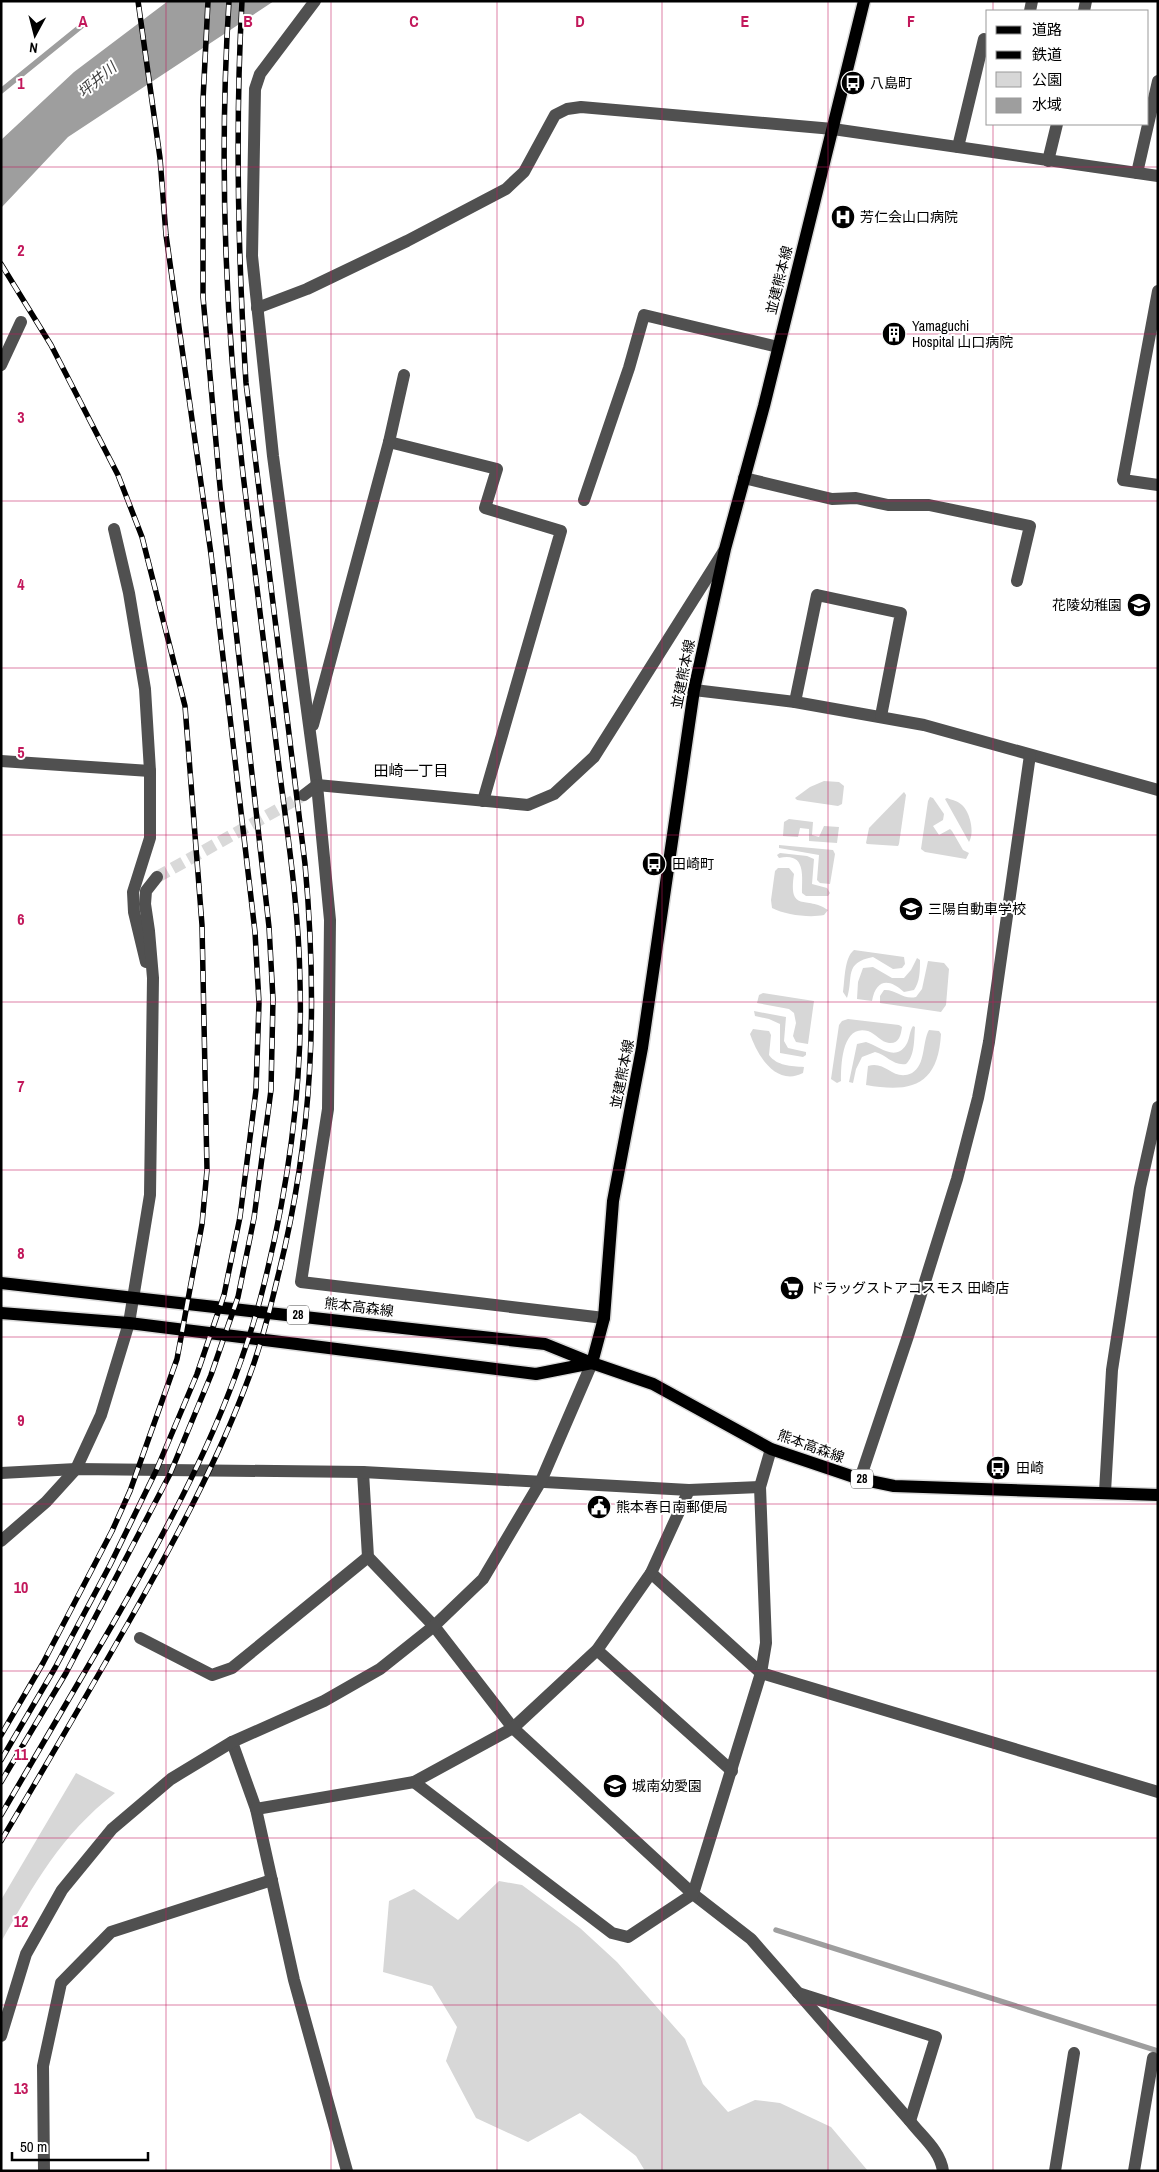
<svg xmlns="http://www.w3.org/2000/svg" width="1159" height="2172" font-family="'Archivo Narrow','Noto Sans JP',sans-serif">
  <rect width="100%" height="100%" fill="#fff"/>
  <g fill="#d7d7d7">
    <polygon points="824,781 839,782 844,786 842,804 838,806 797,800 795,798 810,787"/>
    <polygon points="904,792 906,795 899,844 898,846 867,844 866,843 869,828"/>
    <polygon points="930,797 933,798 944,814 943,820 933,826 939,835 950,829 952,831 963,850 969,853 966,859 925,852 921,849 928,801"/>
    <path d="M947,798c5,2 11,3 15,7 8,7 13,28 7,37l-24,-43z"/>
    <polygon points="789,819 813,822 812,835 819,837 824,826 839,827 837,843 809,841 809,829 800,828 798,837 783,836 784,822"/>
    <polygon points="779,845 833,850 835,854 830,884 820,883 817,880 819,855 779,848"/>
    <path d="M780,853l27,3 7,3 -2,25 15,4 3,5 -2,3h-22l-4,-3c0,-18 4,-41 -23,-35l-2,-3z"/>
    <path d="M778,868h11l5,6c-6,40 13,21 34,36l-4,5c-14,3 -39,0 -52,-7l-1,-8 4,-29z"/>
    <path d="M854,950l50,7 1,7 -3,4 -9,1 -20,-12c-30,6 -19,20 -26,41l-4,-6c2,-12 1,-34 11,-42z"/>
    <path d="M917,958l3,2c0,10 0,22 -6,30l-10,2c-15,-14 -28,-13 -32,9l-15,-2 1,-17 5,-14 10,-1 19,11h12l7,-8z"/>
    <path d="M928,961l16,2 5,6 -3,36 -5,7 -61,-9v-7l4,-6c12,-1 19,10 32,7l6,-8z"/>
    <polygon points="763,993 814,1001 808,1044 796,1042 793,1036 796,1023 794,1013 789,1009 757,1003 759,995"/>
    <polygon points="754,1011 786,1017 784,1041 788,1048 806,1052 806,1055 803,1057 780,1053 780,1024 769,1019 755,1016"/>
    <path d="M848,1019l51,6 3,2c-1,8 -3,17 -13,16 -8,-1 -13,-9 -21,-12 -26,-7 -27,33 -27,50l-4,2 -6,-4 8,-54 3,-4z"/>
    <path d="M913,1026l2,1c-1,12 0,29 -9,37 -13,2 -19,-9 -31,-12l-13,5 -6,12 -3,14 -4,-1 8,-38 9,-2c13,4 29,20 40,3 4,-6 3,-13 7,-19z"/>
    <path d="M753,1029l16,2 2,4 -2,20c8,11 22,11 35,12l-1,6c-27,14 -46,-18 -53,-39z"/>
    <path d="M929,1030l10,1 2,3c-3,52 -30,59 -75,51l2,-19c18,-6 25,16 44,7 14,-8 10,-31 17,-43z"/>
    <path d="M76,1773l39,20c-54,42 -81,91 -114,149v-42z"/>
    <polygon points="499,1881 522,1885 580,1928 617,1962 685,2039 703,2084 728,2112 755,2100 780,2103 831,2127 868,2171 645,2171 636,2156 580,2113 528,2142 476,2118 446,2061 457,2027 432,1986 383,1972 389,1901 414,1889 458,1920"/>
  </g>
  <polygon fill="#9e9e9e" points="168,1 274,1 68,137 1,208 1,140 74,72"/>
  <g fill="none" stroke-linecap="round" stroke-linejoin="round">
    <g stroke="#9e9e9e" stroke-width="5.5">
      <polyline points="1,91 85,23"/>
      <polyline points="776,1930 1158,2051"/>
    </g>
    <polyline stroke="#d9d9d9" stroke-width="12" stroke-dasharray="12 6" stroke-linecap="butt" points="157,877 304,795"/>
    <g stroke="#dbdbdb" stroke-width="15">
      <g id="major">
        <polyline points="1,1283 545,1344 592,1363 653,1384 771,1449 860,1479 894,1486 1158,1495"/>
        <polyline points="1,1313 129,1323 536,1374 592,1363"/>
        <polyline points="592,1363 604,1318 613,1201 642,1048 694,690 725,549 764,406 864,1"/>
      </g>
    </g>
    <g stroke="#505050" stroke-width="12">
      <polyline points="315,1 260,74 255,89 252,256 273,456 317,785 330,920 328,1109 301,1282 604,1318"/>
      <polyline points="1030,11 1032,1"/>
      <polyline points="1084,11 1086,1"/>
      <polyline points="958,147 984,39 988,40"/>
      <polyline points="1048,161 1057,124"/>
      <polyline points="1137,173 1158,81"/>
      <polyline points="1158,291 1123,480 1158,485"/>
      <polyline points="257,308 307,289 407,241 506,189 524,172 555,115 567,109 581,107 833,129 1158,176"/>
      <polyline points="1,365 21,322"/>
      <polyline points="389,442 497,469 485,508 561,531 483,801"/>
      <polyline points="744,478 832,499 856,498 888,505 929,505 1030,526 1017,581"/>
      <polyline points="584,500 629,368 644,315 778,347"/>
      <polyline points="114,529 129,593 145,689 150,771 150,838 133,892 134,912 146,962"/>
      <polyline points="694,690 795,702 924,725 1158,790"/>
      <polyline points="795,702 817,595 901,613 881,716"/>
      <polyline points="313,725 389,442 404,375"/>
      <polyline points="1,761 150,771"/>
      <polyline points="304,795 317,785 528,805 554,794 594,757 724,551"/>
      <path d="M363,1472l5,85 66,69 79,102 180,166 58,45 159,182c12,16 30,29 33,50"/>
      <polyline points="1,1473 76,1469 363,1472 689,1490 760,1487"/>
      <polyline points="860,1479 908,1336 957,1179 978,1098 989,1042 1030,755"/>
      <polyline points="1105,1492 1112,1370 1140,1188 1158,1107"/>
      <polyline points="1,1541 46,1502 76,1469 101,1415 129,1323 150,1195 153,978 149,931 145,904 146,891 157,877"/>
      <polyline points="651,1573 761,1673 1158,1792"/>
      <polyline points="140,1638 212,1675 232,1668 368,1557"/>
      <polyline points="597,1650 732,1771"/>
      <polyline points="232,1742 256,1809 294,1980 347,2171"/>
      <polyline points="414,1782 612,1933 628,1937 693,1894 761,1673 766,1643 760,1487 771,1449"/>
      <polyline points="256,1809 414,1782 513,1728 597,1650 651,1573 689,1490"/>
      <polyline points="798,1993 936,2037 910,2121"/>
      <polyline points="1,2036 26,1954 62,1890 112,1829 171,1779 232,1742 324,1701 380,1669 434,1626 483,1579 541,1481 592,1363"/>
      <polyline points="44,2171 43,2066 61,1983 111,1932 272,1880"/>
      <polyline points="1055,2171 1074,2053"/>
      <polyline points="1134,2171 1153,2058"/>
    </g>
    <use href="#major" stroke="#000" stroke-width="12"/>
    <g stroke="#000" stroke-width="5.5">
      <g id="rail">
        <polyline points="1,264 51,345 118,475 142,537 185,706 202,925 207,1170 202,1224 177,1359 130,1491 112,1531 43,1663 1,1735"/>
        <polyline points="1,1760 55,1668 110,1565 156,1471 197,1374 224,1295 240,1217 256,1090 259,1003 255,932 211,554 166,235 160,158 138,1"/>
        <polyline points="1,1782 66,1673 170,1474 211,1375 238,1297 254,1218 271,1090 273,999 269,927 220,487 203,297 203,100 208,1"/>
        <path d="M1,1815c37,-63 73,-125 110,-188 60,-104 117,-210 149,-327 27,-103 43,-211 40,-318 -1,-69 -11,-138 -20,-207 -12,-101 -25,-201 -37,-301 -18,-156 -24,-316 -14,-473"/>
        <path d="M1,1841c44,-74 87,-148 130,-223 44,-78 87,-157 118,-241 12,-32 21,-67 29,-101 35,-139 40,-269 27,-412l-59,-481c-8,-127 -11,-255 -4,-382"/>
      </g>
    </g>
    <use href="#rail" stroke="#fff" stroke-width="4" stroke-dasharray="11" stroke-linecap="butt"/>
  </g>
  <path fill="none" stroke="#c2185b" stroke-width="1" stroke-opacity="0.55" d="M166,1v2170M331,1v2170M497,1v2170M662,1v2170M828,1v2170M993,1v10M993,124v2047M1,167h1157M1,334h1157M1,501h1157M1,668h1157M1,835h1157M1,1002h1157M1,1170h1157M1,1337h1157M1,1504h1157M1,1671h1157M1,1838h1157M1,2005h1157"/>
  <defs>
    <g id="bus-disc" transform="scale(1.25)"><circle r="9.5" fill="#000" stroke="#fff"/><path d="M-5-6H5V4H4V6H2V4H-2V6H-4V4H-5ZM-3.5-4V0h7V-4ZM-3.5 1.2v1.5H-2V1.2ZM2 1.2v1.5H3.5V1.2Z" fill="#fff"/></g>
    <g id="hospital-disc" transform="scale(1.25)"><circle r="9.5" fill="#000" stroke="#fff"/><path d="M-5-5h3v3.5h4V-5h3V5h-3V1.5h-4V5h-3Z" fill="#fff"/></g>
    <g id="building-disc" transform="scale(1.25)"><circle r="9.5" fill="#000" stroke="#fff"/><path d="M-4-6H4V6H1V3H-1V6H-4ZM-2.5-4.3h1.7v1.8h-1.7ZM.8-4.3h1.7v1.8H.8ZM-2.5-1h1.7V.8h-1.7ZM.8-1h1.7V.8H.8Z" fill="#fff"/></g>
    <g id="school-disc" transform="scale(1.25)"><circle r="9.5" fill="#000" stroke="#fff"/><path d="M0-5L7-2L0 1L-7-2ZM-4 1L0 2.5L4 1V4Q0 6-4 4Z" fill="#fff"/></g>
    <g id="supermarket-disc" transform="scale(1.25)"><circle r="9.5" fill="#000" stroke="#fff"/><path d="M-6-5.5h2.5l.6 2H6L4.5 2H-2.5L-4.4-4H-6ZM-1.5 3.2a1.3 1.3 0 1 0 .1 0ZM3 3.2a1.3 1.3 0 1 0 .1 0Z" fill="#fff"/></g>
    <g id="civic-disc" transform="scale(1.25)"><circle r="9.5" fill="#000" stroke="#fff"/><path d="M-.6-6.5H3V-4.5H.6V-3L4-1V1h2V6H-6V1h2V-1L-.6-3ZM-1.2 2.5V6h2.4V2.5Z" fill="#fff"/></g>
  </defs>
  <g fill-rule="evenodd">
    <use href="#bus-disc" x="853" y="83"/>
    <use href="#hospital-disc" x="843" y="217"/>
    <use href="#building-disc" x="894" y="334"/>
    <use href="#school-disc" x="1139" y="605"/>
    <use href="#bus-disc" x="654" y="864"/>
    <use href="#school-disc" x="911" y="909"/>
    <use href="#supermarket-disc" x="792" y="1288"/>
    <use href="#bus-disc" x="998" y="1468"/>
    <use href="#civic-disc" x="599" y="1507"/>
    <use href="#school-disc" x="615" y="1786"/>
  </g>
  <g text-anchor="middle" stroke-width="4" stroke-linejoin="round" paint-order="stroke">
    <g fill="#fff" stroke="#4c4c4c" stroke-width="1">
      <rect x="287" y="1305.5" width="22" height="19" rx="4"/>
      <rect x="851" y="1469.5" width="22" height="19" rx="4"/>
    </g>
    <g font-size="12" font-weight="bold" fill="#000">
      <text x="298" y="1319">28</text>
      <text x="862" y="1483">28</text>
    </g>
    <g font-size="14" fill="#000" stroke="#fff" text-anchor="start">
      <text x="870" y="88">八島町</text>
      <text x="860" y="222">芳仁会山口病院</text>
      <text x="912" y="331">Yamaguchi<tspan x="912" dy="16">Hospital 山口病院</tspan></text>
      <text x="1122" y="610" text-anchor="end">花陵幼稚園</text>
      <text x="672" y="869">田崎町</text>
      <text x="928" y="914">三陽自動車学校</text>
      <text x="810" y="1293">ドラッグストアコスモス 田崎店</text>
      <text x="1016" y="1473">田崎</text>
      <text x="616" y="1512">熊本春日南郵便局</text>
      <text x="632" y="1791">城南幼愛園</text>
    </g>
    <g font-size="14" fill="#000" stroke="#fff">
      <text transform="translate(779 280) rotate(-76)" y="5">並建熊本線</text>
      <text transform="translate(683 674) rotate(-79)" y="5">並建熊本線</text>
      <text transform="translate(622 1074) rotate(-79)" y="5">並建熊本線</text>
      <text transform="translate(359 1307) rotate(7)" y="5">熊本高森線</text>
      <text transform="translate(811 1446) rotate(20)" y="5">熊本高森線</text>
    </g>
    <g font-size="15" font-style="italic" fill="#3f3f3f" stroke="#fff">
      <text transform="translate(97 80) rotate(-40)" y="5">坪井川</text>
    </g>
    <g font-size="15" fill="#000" stroke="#fff">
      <text x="411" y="776">田崎一丁目</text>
    </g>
  </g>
  <g font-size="16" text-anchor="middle" font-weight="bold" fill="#c2185b" stroke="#fff" stroke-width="4" stroke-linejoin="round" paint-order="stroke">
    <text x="83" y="27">A</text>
    <text x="248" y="27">B</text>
    <text x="414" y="27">C</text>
    <text x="580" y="27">D</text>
    <text x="745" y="27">E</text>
    <text x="911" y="27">F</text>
    <text x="21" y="89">1</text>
    <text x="21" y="256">2</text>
    <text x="21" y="423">3</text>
    <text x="21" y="590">4</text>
    <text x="21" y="758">5</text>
    <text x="21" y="925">6</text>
    <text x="21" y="1092">7</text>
    <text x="21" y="1259">8</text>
    <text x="21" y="1426">9</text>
    <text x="21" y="1593">10</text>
    <text x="21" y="1760">11</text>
    <text x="21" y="1927">12</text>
    <text x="21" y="2094">13</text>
  </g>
  <rect width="1159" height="2172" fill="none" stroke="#000000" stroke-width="5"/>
  <rect x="986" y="10" width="162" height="115" fill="#ffffff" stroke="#999999"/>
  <rect x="996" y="26" width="25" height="8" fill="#000000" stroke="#999999"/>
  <text x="1032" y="35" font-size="15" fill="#000000">道路</text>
  <rect x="996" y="51" width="25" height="8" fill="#000000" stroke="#999999"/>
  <text x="1032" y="60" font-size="15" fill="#000000">鉄道</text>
  <rect x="996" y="72" width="25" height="15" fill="#d7d7d7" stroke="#999999"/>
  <text x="1032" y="85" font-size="15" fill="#000000">公園</text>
  <rect x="996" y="98" width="25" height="15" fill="#9e9e9e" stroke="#999999"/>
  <text x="1032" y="110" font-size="15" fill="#000000">水域</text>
  <g transform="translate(35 35) rotate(187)" stroke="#ffffff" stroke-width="4" paint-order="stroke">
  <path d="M0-4L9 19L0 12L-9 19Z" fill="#000000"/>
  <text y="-8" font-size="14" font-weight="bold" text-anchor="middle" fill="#000000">N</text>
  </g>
  <path d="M12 2152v8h136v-8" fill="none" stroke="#000000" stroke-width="2.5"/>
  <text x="20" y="2152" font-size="15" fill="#000000" stroke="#ffffff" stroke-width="4" paint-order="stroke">50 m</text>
</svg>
